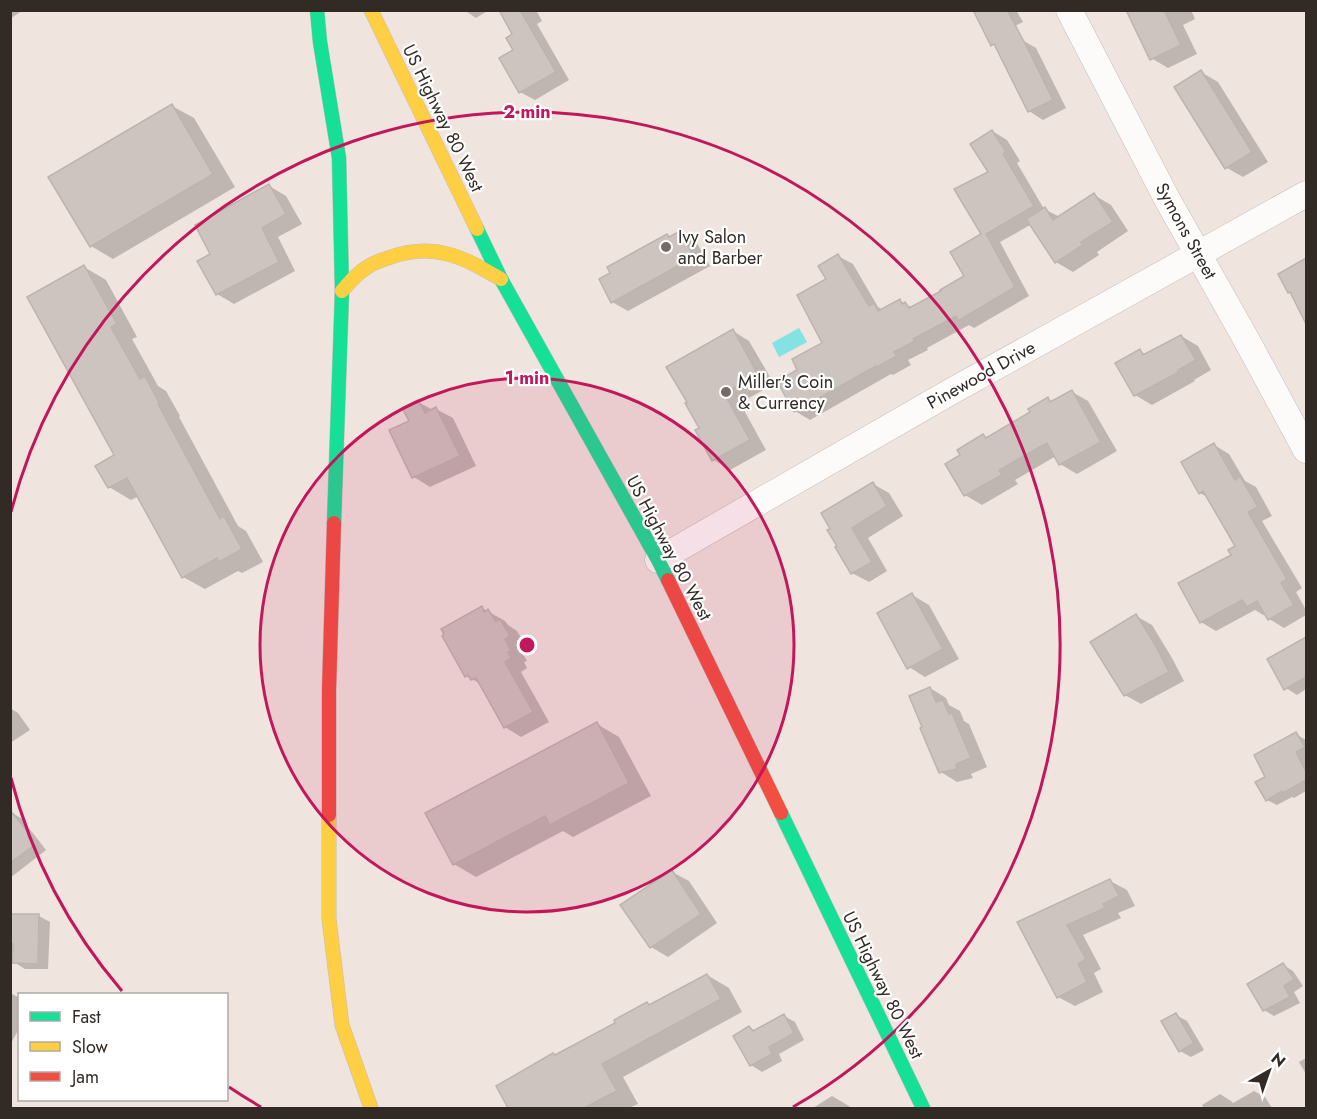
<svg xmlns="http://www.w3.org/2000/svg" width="1317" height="1119" font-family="Jost,sans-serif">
  <rect width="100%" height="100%" fill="#efe4de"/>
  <polygon fill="#84e2e2" points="799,328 807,342 779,357 772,343"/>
  <g fill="#0003">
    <polygon points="10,10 23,10 10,19"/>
    <polygon points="464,10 489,10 476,18"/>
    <polygon points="501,10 536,10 542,21 537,24 569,80 535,100 520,92 515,50 514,35"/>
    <polygon points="975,10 1016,10 1023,22 1015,26 1022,40 1036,48 1066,108 1043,120 1029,111 997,47 992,44"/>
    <polygon points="1128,10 1191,10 1195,19 1183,25 1197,54 1168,68 1151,58"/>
    <polygon points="1201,72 1218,82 1268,162 1243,177 1227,168"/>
    <polygon points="172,106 194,118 235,187 113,259 91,246"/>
    <polygon points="992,131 1007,140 1020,161 1017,163 1044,209 1060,217 1094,195 1111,205 1128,231 1097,252 1099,255 1073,272 1056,262 1032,224 1000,242 1029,296 974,328 969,325 927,348 928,350 908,360 911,365 893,375 891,374 810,420 795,411 799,370 824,343 828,280 838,256 853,264 878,307 883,310 900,301 913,308 966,277 983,235 990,173"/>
    <polygon points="269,186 286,196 302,224 278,237 295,271 234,304 217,294 212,255"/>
    <polygon points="680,233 697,243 710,266 628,311 612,302 671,238"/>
    <polygon points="1304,261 1306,262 1306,313 1301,310 1293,294 1289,292"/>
    <polygon points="84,267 106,280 137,337 132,339 158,386 166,391 180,416 179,417 238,526 246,531 263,562 242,573 238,571 205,589 183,577 139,496 131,500 109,487 117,456"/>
    <polygon points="733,331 749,341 774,384 740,403 766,450 730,470 714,460 701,428"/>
    <polygon points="1181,336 1198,346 1211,370 1194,380 1195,381 1152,405 1135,395 1140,351 1147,355"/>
    <polygon points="1072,392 1088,401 1117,451 1077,474 1060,464 1056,456 1015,480 1018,484 982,505 965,495 962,456 983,436 988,439 1032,413 1048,399 1053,402"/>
    <polygon points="418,402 433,410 436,409 453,418 476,466 430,487 414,477 391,430 411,421"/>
    <polygon points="1214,445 1229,454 1245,481 1256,487 1272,516 1262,521 1302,588 1296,592 1306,610 1306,615 1284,628 1269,619 1266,614 1263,615 1255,610 1216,631 1201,622 1237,546 1209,498 1200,493"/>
    <polygon points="873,484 889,493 903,516 868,538 887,571 869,582 852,573 839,546"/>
    <polygon points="912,595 929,605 959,659 925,677 909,667"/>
    <polygon points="482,608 505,621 508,625 517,631 526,646 520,649 527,661 524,662 527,668 521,672 549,722 521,737 505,727 481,684 466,676"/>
    <polygon points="1136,616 1152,625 1172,658 1184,681 1141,704 1125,695"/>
    <polygon points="1298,643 1306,648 1306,689 1297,695 1286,688"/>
    <polygon points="930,688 946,698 949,705 960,711 964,721 969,724 987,767 971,774 973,778 957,782 941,772 924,728"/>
    <polygon points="10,708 18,713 30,730 10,743"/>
    <polygon points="597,724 619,737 651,796 573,837 563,831 476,877 454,864"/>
    <polygon points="1296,734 1306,740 1306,757 1305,758 1306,761 1306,791 1294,798 1292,797 1277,805 1267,800 1267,778"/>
    <polygon points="10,812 21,818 46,850 10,878"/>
    <polygon points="672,872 689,881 717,923 668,957 651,947 622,905"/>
    <polygon points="1110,881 1127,890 1135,906 1118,913 1121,918 1083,935 1101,969 1094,973 1103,992 1075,1006 1058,997 1020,922"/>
    <polygon points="10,915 39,916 50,922 48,969 25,969 14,962 14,946 10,943"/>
    <polygon points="1283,965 1293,971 1303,986 1294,992 1300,1003 1274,1016 1264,1010"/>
    <polygon points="707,975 729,988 742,1012 623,1077 638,1104 629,1108 510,1108 498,1087 617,1023 647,1004 651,1006"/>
    <polygon points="10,993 20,998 20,1027 10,1045"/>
    <polygon points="1176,1015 1187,1021 1204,1050 1191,1057 1180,1051"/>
    <polygon points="784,1016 795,1022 804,1040 779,1054 782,1061 762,1072 751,1065 749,1028 755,1031"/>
    <polygon points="1306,1058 1306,1074 1299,1062"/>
    <polygon points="1254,1091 1265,1097 1272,1108 1204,1108 1202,1105 1220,1094 1231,1101 1233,1103"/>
    <polygon points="832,1096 849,1106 851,1108 813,1108"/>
  </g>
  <g fill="#cdc4bf" stroke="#bcb4af" stroke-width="1.5">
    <polygon points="499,10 520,10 556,72 519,93 499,58 513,50 506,38 512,34"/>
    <polygon points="973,10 1007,10 1028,49 1053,100 1028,112 994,44 991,46"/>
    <polygon points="1126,10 1164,10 1181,45 1150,60"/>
    <polygon points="1201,70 1252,152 1225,169 1174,87"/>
    <polygon points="172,104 213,174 90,247 48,177"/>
    <polygon points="992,130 1006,152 1003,154 1034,206 986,234 1015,287 958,321 956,316 913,339 915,341 894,352 897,356 877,367 876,366 794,412 777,381 797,370 792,359 822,343 797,295 826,279 818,266 838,254 869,306 874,303 878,311 900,299 902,304 905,302 909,308 941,291 940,290 964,276 950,252 981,234 954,189 988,172 970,144"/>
    <polygon points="269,184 286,214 262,228 279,262 216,295 197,261 210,254 195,225"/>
    <polygon points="1094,193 1113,222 1081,242 1083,245 1055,263 1026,219 1045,207 1053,220"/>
    <polygon points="680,231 694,257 611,303 599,279 610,273 607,267 667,234 669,237"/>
    <polygon points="1306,258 1306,324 1290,292 1288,293 1278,274"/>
    <polygon points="84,265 117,324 111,327 140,379 145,376 159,403 158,404 220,519 224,516 242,549 219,562 217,558 182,578 127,478 108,488 95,466 114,455 27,297"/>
    <polygon points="733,329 758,375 724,393 750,440 712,461 695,430 699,428 685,403 687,402 666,367"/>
    <polygon points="1181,335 1196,360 1178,370 1179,372 1134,396 1115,363 1140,349 1143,355"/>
    <polygon points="1072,390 1101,442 1059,465 1047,443 999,470 1002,475 964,496 945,464 960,455 957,450 983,434 986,438 1030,412 1028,409 1048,397 1050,402"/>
    <polygon points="418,400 425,413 436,407 460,456 412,478 389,430 409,421 402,408"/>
    <polygon points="1214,443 1235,480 1240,476 1258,507 1248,512 1287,579 1281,583 1294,605 1268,620 1257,601 1247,607 1242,600 1200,623 1178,583 1231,555 1228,550 1235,546 1203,491 1199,494 1181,462"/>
    <polygon points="873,482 887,506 852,528 872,562 851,574 835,547 837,546 827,530 830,529 821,513"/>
    <polygon points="912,593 943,649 907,669 877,613"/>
    <polygon points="482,606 484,612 488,609 496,622 500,619 510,636 505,639 511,651 508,652 511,658 505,662 533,712 504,728 476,678 471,680 468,675 465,677 442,636 444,634 441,629"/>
    <polygon points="1136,614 1157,648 1169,672 1124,696 1090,642"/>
    <polygon points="1306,637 1306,677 1284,690 1267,659"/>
    <polygon points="930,687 936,702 943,700 949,714 952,713 971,758 956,764 957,769 939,773 920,728 922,727 909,696"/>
    <polygon points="597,722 629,783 550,825 545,816 453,865 425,813"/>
    <polygon points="1296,732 1305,747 1296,752 1306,772 1306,780 1283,793 1282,791 1266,801 1255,782 1265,777 1254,755"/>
    <polygon points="10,810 37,843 10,863"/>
    <polygon points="672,870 701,914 650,948 620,905"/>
    <polygon points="1110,879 1119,896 1103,904 1105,908 1067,925 1086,959 1078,964 1087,982 1057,998 1017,922"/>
    <polygon points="10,914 39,914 38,964 12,963 13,944 10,943"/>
    <polygon points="1283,963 1294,979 1284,986 1290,997 1263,1011 1247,984"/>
    <polygon points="707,974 721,999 602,1064 617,1091 584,1108 508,1108 496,1086 553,1053 555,1055 615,1023 614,1020 647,1002 649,1005"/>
    <polygon points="1176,1013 1194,1043 1179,1052 1161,1021"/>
    <polygon points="784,1014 794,1033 769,1047 772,1054 750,1066 733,1036 749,1026 753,1031"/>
  </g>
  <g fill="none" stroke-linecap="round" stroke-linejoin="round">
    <g stroke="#c6bdb8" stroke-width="27">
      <g id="street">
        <polyline points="1069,10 1167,199 1246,339 1306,450"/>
        <polyline points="658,560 952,391 1306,194"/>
      </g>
    </g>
    <g stroke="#c6bdb8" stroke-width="15">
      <g id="fast">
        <polyline points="317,10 320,42 339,158 342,291 334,523"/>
        <polyline points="477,229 501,279 658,560 668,580"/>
        <polyline points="781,813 923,1108"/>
      </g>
    </g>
    <g stroke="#c6bdb8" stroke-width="15">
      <g id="slow">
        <polyline points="371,10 477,229"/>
        <path d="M342,291c5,-6 10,-12 16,-17 9,-8 22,-14 33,-17 44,-15 72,0 110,22"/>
        <polyline points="329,815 329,919 342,1025 371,1108"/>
      </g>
    </g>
    <g stroke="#c6bdb8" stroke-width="15">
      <g id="jam">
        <polyline points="668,580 781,813"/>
        <polyline points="329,815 329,690 334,523"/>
      </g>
    </g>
    <use href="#street" stroke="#fdfbfa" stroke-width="26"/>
    <use href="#fast" stroke="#16e098" stroke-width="14"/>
    <use href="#slow" stroke="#ffcf43" stroke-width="14"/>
    <use href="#jam" stroke="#f24e42" stroke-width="14"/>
  </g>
  <circle cx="527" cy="645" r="267" fill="#c2185b" fill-opacity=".12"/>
  <g fill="none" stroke="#c2185b" stroke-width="3">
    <circle cx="527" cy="645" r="267"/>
    <path d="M261 1107A533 533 0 0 1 229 1087M122 991A533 533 0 0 1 11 778M11 512A533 533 0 1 1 793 1107"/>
  </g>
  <g fill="#746b66" stroke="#fff" stroke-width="2">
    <circle cx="666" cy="247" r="6"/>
    <circle cx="726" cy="392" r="6"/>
  </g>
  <g text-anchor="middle" stroke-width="4.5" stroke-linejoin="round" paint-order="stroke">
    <g font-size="18" fill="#322a25" stroke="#fff">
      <text transform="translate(443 118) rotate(64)" y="6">US Highway 80 West</text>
      <text transform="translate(1186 231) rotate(61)" y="6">Symons Street</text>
      <text transform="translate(981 375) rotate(-29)" y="6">Pinewood Drive</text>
      <text transform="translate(669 548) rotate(62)" y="6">US Highway 80 West</text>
      <text transform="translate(883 985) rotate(64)" y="6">US Highway 80 West</text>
    </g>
    <g font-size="18" fill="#322a25" stroke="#fff" text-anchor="start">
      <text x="678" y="243">Ivy Salon<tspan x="678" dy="21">and Barber</tspan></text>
      <text x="738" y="388">Miller's Coin<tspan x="738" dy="21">&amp; Currency</tspan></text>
    </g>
  </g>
  <circle cx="527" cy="645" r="9" fill="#c2185b" stroke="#fff" stroke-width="3"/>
  <g font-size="18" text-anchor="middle" font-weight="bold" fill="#c2185b" stroke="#fff" stroke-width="4.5" stroke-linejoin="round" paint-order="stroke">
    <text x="527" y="118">2 min</text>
    <text x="527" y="384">1 min</text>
  </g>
  <rect width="1317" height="1119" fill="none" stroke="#322a25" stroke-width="24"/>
  <rect x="18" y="993" width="210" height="108" fill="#ffffff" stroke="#adaaa8" stroke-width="1.5"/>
  <rect x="30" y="1012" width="30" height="9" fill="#16e098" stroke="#adaaa8" stroke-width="1.5"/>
  <text x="72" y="1023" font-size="18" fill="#322a25">Fast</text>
  <rect x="30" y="1042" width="30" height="9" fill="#ffcf43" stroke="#adaaa8" stroke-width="1.5"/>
  <text x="72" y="1053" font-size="18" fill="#322a25">Slow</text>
  <rect x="30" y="1072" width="30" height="9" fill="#f24e42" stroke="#adaaa8" stroke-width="1.5"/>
  <text x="72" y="1083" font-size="18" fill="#322a25">Jam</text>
  <g transform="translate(1269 1071) rotate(40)" stroke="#ffffff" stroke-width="4.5" paint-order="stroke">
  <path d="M0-4.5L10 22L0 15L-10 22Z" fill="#322a25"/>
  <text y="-9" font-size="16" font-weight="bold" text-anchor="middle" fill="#322a25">N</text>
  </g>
</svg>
